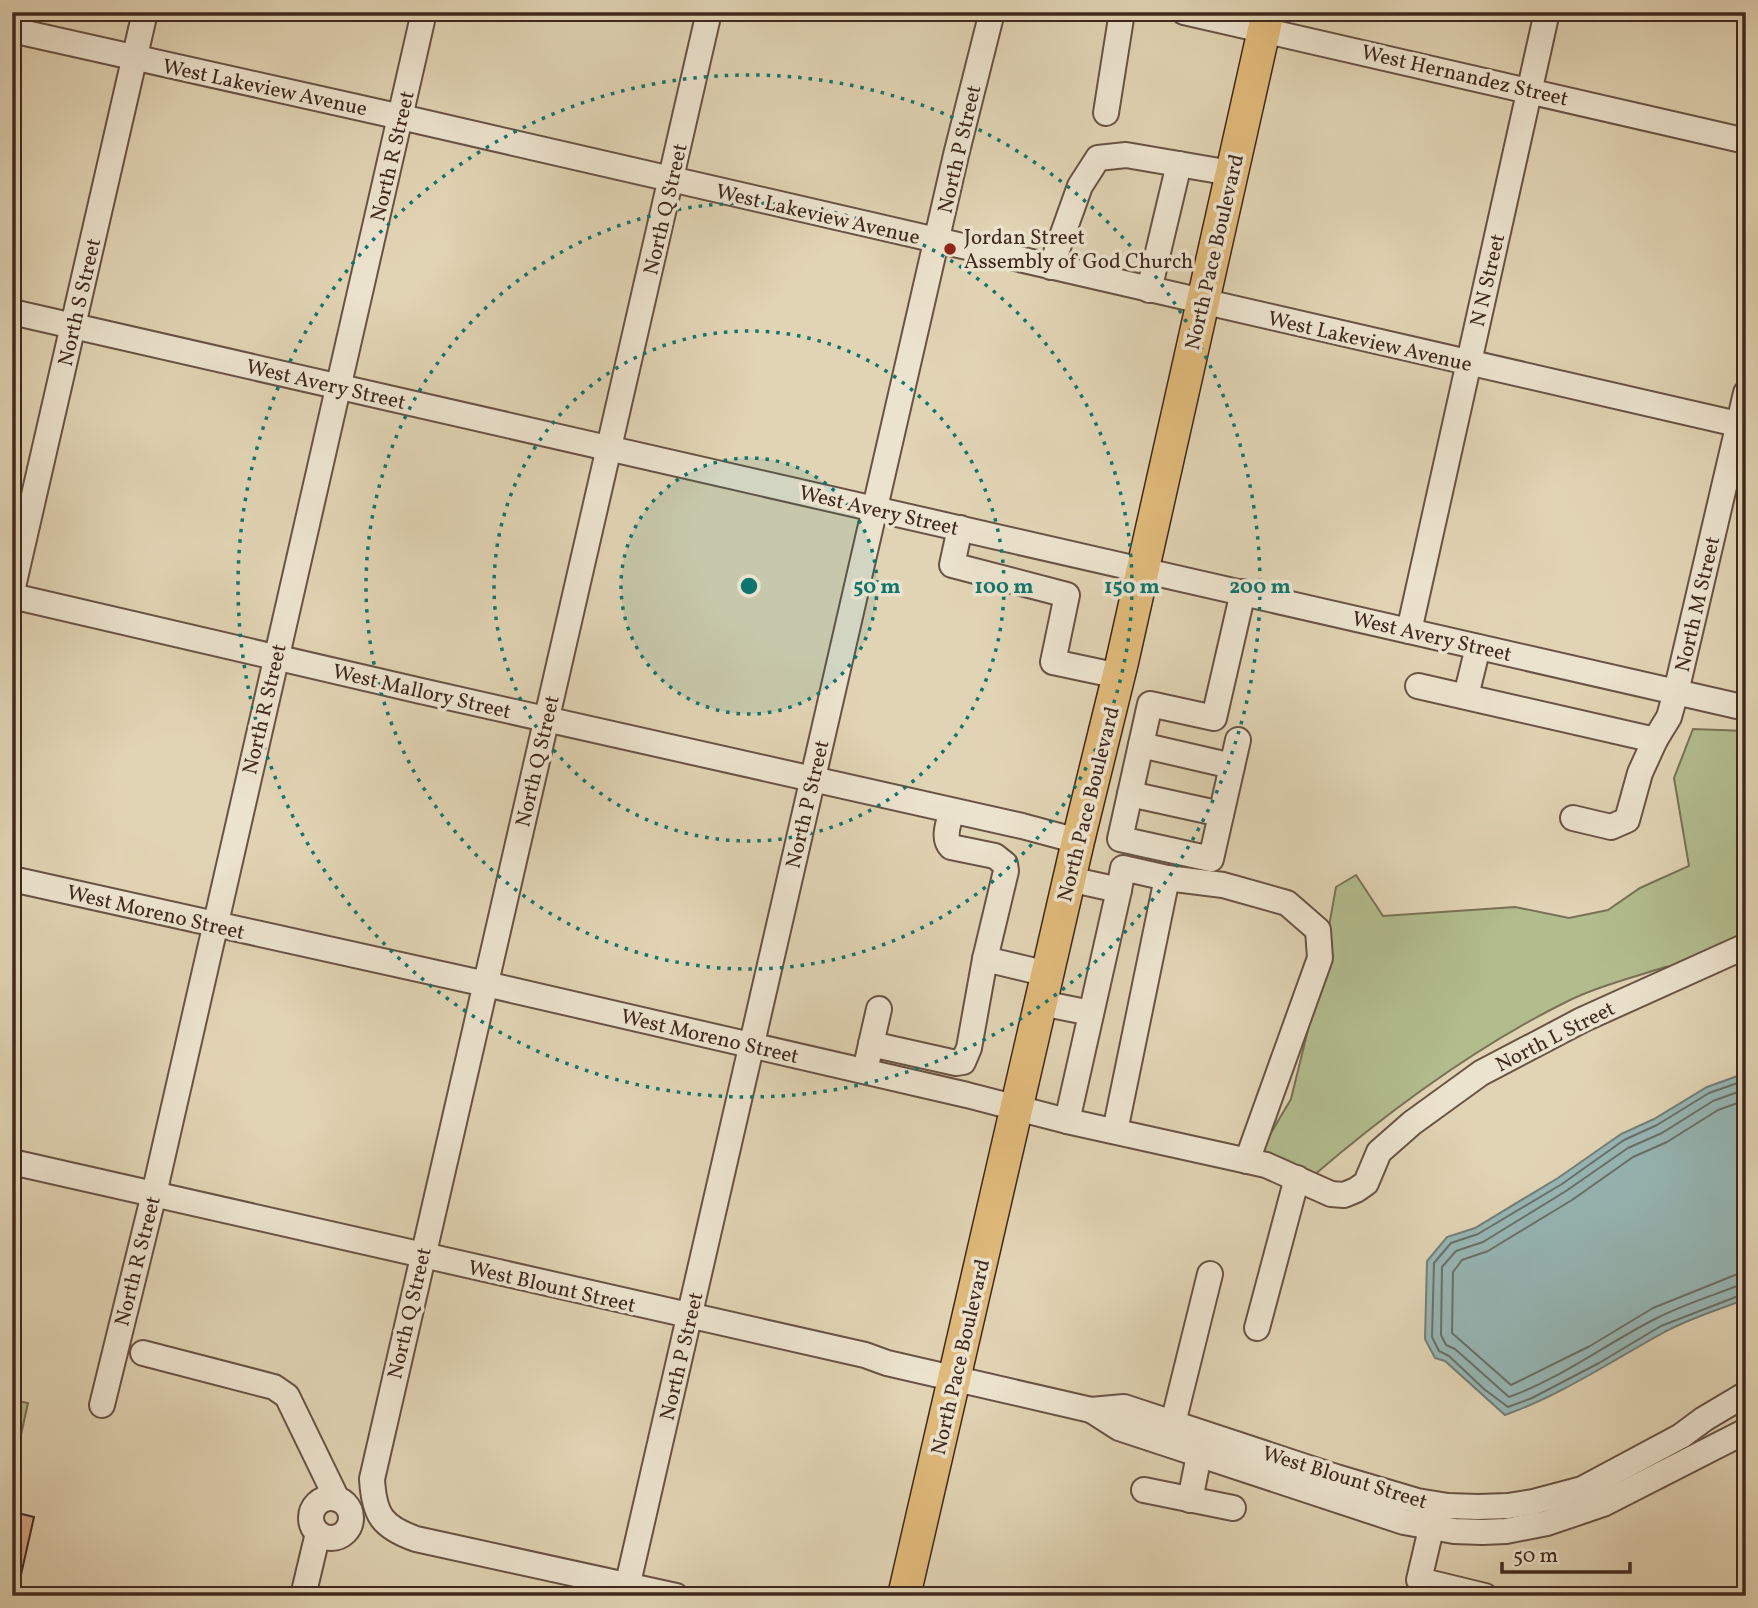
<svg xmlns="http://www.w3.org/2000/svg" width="1758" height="1608" font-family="Vollkorn,serif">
  <rect width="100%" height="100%" fill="#e1d4b4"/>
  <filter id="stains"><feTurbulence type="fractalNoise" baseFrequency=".00286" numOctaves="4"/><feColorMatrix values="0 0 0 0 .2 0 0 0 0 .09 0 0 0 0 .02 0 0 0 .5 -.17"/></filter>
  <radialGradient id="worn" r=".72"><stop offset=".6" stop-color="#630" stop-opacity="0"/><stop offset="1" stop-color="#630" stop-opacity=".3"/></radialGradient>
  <g fill="#b2bd8e" stroke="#787256" stroke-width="2">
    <path d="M1693,729l53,2v205l-66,29 -15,2c-33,11 -70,20 -101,36 -90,45 -174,107 -251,173l-54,-23 32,-54 26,-106 19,-106 20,-12 27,41 132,-9 54,11 39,-8 32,-22 49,-22 -15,-88z"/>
    <polygon points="12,1400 28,1403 12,1475"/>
  </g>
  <path fill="#96b7b5" stroke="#737e79" stroke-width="2" d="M1746,1073v226c-28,11 -59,20 -85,35 -51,28 -100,61 -156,81l-60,-54 -10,-3 -10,-19 2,-78 20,-24 28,-9 83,-50 63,-44 33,-15 53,-32z"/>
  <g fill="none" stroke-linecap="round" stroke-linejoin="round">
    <g stroke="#6a706a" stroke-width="2">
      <polyline points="1746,1080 1709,1093 1657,1125 1624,1140 1562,1184 1478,1234 1451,1243 1434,1263 1432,1337 1439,1351 1449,1356 1484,1389 1508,1407 1532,1398 1599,1363 1661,1326 1746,1293"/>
      <path d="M1746,1089l-33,12 -51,32 -34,15 -62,43 -83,51 -27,9 -14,16 -1,68 5,10 9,4 54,48c53,-19 98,-54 148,-79 26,-13 54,-22 80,-32l9,-1"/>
      <polyline points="1746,1100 1718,1110 1667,1142 1633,1157 1572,1200 1488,1251 1462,1260 1453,1272 1452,1333 1511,1385 1590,1346 1653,1308 1735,1275 1746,1274"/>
    </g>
  </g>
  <polygon fill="#d7a78a" stroke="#3f281e" stroke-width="2" points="18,1513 34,1517 18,1588 12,1588 12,1539"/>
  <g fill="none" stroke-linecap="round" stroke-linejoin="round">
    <g stroke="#685344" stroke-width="28">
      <g id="minor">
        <polyline points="1184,12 1746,141"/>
        <polyline points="12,30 401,117 1746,426"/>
        <polyline points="1106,113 1122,12"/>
        <polyline points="1051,267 1080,186 1098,158 1126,155 1231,173"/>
        <polyline points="1149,290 1179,164"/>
        <polyline points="12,312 1746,708"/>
        <polyline points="960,528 952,565 1067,595 1053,662 1119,676"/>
        <polyline points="12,591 145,12"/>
        <polyline points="12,596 421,691 1022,826 1078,841"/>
        <polyline points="1409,631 1547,12"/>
        <polyline points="1418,686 1655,740 1669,717 1676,692 1746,393"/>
        <polyline points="1466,696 1478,647"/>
        <polyline points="1238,740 1211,859 1120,839 1150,704 1214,718 1243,592"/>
        <polyline points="1141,745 1232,766"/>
        <polyline points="1130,794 1221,814"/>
        <path d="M952,811c-3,11 -10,27 -1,36l44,9 10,8 1,7 -21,88 63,15"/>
        <polyline points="1573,818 1611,827 1627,820 1640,773 1655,740"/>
        <polyline points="1167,878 1223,885 1287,903 1318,930 1320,958 1247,1161"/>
        <polyline points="12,879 486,984 967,1095 1067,1121 1266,1165 1331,1194 1344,1195 1356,1190 1366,1183 1379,1152 1412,1123 1481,1073 1582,1020 1746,946"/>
        <polyline points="1041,1003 1091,1013"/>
        <polyline points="871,1044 879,1009"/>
        <polyline points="865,1071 871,1044 956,1063 963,1062 969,1048 985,959"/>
        <polyline points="1067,1121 1119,890 1069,879"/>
        <polyline points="1115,1131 1167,878 1123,868 1119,890"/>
        <polyline points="12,1162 865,1355 887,1363 1091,1410 1124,1407 1336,1477 1417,1501 1448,1506 1478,1507 1508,1506 1533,1502 1582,1489 1681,1436 1704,1419 1746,1394"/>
        <polyline points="1257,1328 1297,1178"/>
        <polyline points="143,1353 274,1387 287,1396 337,1499"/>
        <polyline points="102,1405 154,1194 424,12"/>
        <polyline points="1091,1410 1119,1428 1404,1522 1454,1531 1482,1532 1506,1531 1547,1523 1603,1504 1746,1431"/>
        <polyline points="1173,1423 1210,1274"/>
        <polyline points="1144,1490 1233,1508"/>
        <circle cx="331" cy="1518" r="20"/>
        <polyline points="1190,1500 1199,1455"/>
        <polyline points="1435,1512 1419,1580 1485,1596"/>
        <polyline points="303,1596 318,1533"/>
        <polyline points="625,1596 956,155 992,12"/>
        <path d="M676,1596l-260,-57c-34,-12 -42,-24 -44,-60l337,-1467"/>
      </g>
    </g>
    <g stroke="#3f281e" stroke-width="35">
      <polyline id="major" points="904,1596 1078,841 1122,662 1268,12"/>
    </g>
    <use href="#minor" stroke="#ece3ce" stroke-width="24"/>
    <use href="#major" stroke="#e0ba7a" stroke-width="32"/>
  </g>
  <circle cx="749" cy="586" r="128" fill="#0f766e" fill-opacity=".12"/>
  <g fill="none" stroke="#0f766e" stroke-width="3.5" stroke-dasharray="3.5 7">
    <circle cx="749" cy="586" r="128"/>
    <circle cx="749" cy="586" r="255"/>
    <circle cx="749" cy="586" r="383"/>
    <circle cx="749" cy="586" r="511"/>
  </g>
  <circle fill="#8f2418" stroke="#ece3ce" stroke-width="2.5" cx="950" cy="249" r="7"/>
  <g text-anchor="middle" stroke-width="7" stroke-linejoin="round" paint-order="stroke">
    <g font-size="21" fill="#3f281e" stroke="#ece3ce">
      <text transform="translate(1465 75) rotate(13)" y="7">West Hernandez Street</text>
      <text transform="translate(265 87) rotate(12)" y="7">West Lakeview Avenue</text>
      <text transform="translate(959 149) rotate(-77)" y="7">North P Street</text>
      <text transform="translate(392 156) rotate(-77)" y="7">North R Street</text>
      <text transform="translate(665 209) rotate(-77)" y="7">North Q Street</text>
      <text transform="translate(818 214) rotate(13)" y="7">West Lakeview Avenue</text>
      <text transform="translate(1214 252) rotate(-77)" y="7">North Pace Boulevard</text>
      <text transform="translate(1487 280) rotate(-77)" y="7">N N Street</text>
      <text transform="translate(79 302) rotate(-77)" y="7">North S Street</text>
      <text transform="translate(1370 341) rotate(13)" y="7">West Lakeview Avenue</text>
      <text transform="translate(326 384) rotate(13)" y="7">West Avery Street</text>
      <text transform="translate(879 510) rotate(13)" y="7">West Avery Street</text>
      <text transform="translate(1697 604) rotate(-77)" y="7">North M Street</text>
      <text transform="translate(1432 636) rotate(13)" y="7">West Avery Street</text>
      <text transform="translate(422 691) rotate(13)" y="7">West Mallory Street</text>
      <text transform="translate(264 709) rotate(-77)" y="7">North R Street</text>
      <text transform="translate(537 761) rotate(-77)" y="7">North Q Street</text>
      <text transform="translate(807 804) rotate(-77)" y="7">North P Street</text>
      <text transform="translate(1088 804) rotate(-76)" y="7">North Pace Boulevard</text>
      <text transform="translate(156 912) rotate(13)" y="7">West Moreno Street</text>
      <text transform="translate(710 1036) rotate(13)" y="7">West Moreno Street</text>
      <text transform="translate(1555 1036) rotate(-27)" y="7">North L Street</text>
      <text transform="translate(137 1261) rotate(-76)" y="7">North R Street</text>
      <text transform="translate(552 1286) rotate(13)" y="7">West Blount Street</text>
      <text transform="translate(409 1313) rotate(-77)" y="7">North Q Street</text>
      <text transform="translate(681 1356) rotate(-77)" y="7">North P Street</text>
      <text transform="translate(960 1357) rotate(-77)" y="7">North Pace Boulevard</text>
      <text transform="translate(1345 1477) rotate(17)" y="7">West Blount Street</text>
    </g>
    <g font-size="21" fill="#3f281e" stroke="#ece3ce" text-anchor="start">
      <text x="964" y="244">Jordan Street<tspan x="964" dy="24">Assembly of God Church</tspan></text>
    </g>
  </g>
  <circle cx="749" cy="586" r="10" fill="#0f766e" stroke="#ece3ce" stroke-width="3.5"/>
  <g font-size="21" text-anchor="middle" font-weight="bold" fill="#0f766e" stroke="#ece3ce" stroke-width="7" stroke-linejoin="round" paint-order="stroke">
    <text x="877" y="593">50 m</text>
    <text x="1004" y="593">100 m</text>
    <text x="1132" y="593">150 m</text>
    <text x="1260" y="593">200 m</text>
  </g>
  <rect width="1758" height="1608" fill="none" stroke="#e1d4b4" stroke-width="42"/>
  <rect x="14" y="14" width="1730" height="1580" fill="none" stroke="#3f281e" stroke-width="3.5"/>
  <rect x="21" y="21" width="1716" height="1566" fill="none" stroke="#3f281e" stroke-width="2"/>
  <path d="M1502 1562v10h128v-10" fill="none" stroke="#3f281e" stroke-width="3.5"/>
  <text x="1513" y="1562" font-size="21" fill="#3f281e" stroke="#ece3ce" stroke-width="5" paint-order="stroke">50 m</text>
  <rect width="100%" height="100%" filter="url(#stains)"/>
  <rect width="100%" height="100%" fill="url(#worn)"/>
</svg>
